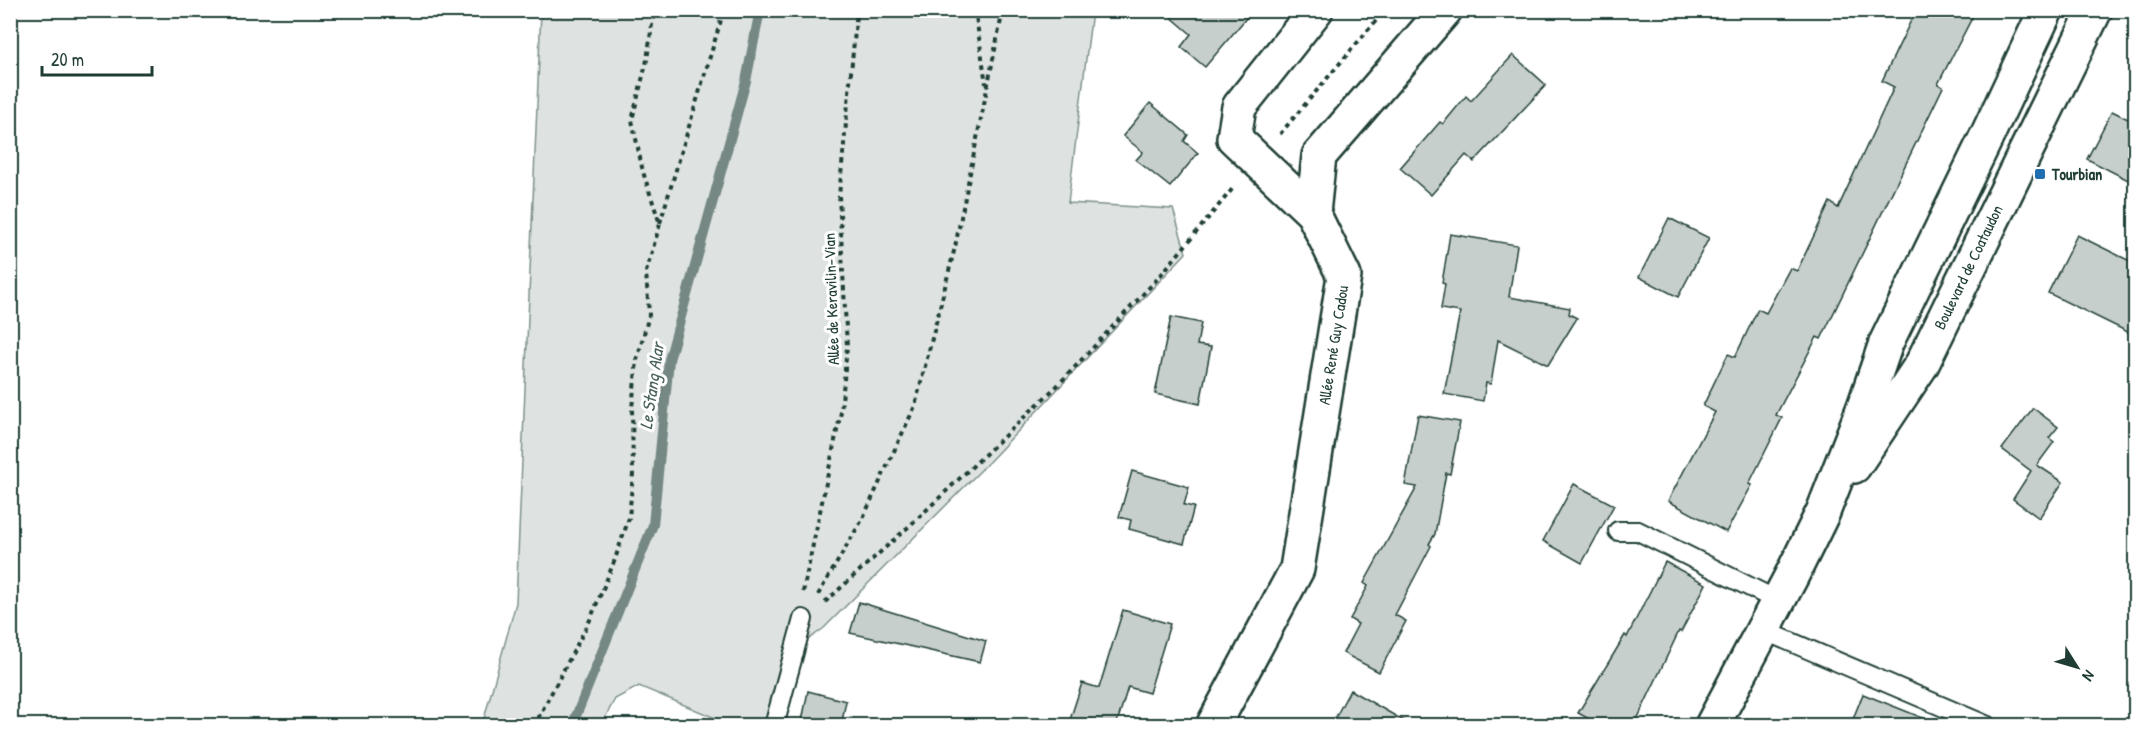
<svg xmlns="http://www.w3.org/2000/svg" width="2146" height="736" font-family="'Patrick Hand',sans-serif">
  <rect width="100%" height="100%" fill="#fff"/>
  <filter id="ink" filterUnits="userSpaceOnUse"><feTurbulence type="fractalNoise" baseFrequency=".0167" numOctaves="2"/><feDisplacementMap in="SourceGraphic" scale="12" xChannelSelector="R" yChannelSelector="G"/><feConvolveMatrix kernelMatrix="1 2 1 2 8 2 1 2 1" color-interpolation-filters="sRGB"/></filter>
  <g filter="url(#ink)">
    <polygon fill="#dee3e2" stroke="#7e908b" stroke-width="1.5" points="541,11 1092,11 1068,203 1173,209 1186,253 986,465 824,628 805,642 782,725 732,725 639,686 615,699 601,725 482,726 516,603"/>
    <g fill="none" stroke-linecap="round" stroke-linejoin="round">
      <polyline stroke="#758883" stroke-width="10" points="572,726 653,525 669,360 746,81 760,10"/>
    </g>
    <g fill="#c7cfcc" stroke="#1f3d34" stroke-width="1.5">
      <polygon points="1163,10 1253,10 1205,67 1181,47 1191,34"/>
      <polygon points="1916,10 1976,10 1938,84 1943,87 1821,339 1817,337 1776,415 1782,418 1749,484 1752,485 1726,532 1668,501 1715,412 1703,406 1728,354 1735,357 1758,309 1766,313 1790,268 1797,271 1830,202 1838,208 1894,87 1882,81"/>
      <polygon points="1513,55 1546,85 1474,162 1466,155 1431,195 1400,168 1440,122 1443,124 1466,96 1471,101"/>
      <polygon points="1150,103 1188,135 1184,141 1198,153 1170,187 1136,160 1143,152 1123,136"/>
      <polygon points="2112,111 2136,123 2136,184 2087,159"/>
      <polygon points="1669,218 1709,238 1678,297 1639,277"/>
      <polygon points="1450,234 1517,245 1509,297 1570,308 1569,314 1577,318 1548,365 1498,340 1491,384 1486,383 1483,401 1444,394 1460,312 1441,309 1445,284 1442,283"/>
      <polygon points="2077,235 2136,264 2136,336 2048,293"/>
      <polygon points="1171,317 1201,323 1197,345 1211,347 1200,404 1155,394"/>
      <polygon points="2033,408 2058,427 2049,438 2054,442 2037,465 2063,482 2039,518 2013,499 2031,471 2002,449"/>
      <polygon points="1418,415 1460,422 1450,474 1446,473 1435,534 1429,544 1431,546 1395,615 1406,621 1379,672 1343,653 1358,624 1350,619 1368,586 1364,583 1417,487 1405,485"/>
      <polygon points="1132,471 1189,487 1184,505 1194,507 1184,544 1129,529 1131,520 1119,517"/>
      <polygon points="1574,484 1614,505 1582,563 1543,541"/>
      <polygon points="1665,562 1706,584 1681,632 1679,631 1634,726 1602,726 1578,713 1625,635 1627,637"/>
      <polygon points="859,602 986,641 980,662 850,633"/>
      <polygon points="1123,610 1170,624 1149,693 1128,687 1116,726 1068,726 1082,683 1099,688"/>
      <polygon points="1350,690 1413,726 1331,726"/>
      <polygon points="808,691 846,701 841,726 801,726"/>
      <polygon points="1863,694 1938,724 1938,726 1850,726"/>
    </g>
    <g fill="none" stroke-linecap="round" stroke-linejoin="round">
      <g stroke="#1f3d34" stroke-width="22">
        <g id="service">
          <polyline points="1618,531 1638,531 1778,601"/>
          <polyline points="1763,630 1988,726"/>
          <polyline points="774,726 803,619"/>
        </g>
      </g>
      <g stroke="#1f3d34" stroke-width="38">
        <g id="minor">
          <polyline points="1313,213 1319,156 1445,10"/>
          <polyline points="1213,726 1297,569 1344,276 1313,213 1234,138 1239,107 1316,10"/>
        </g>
      </g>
      <g stroke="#1f3d34" stroke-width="38">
        <g id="secondary">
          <polyline points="1854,466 1922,364 2095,10"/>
          <polyline points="1712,726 1792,575 1823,512 1864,407 1886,343 1985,140 2046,10"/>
        </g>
      </g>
      <g stroke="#1f3d34" stroke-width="4" stroke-dasharray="4.5 4.5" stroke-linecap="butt">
        <polyline points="975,10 986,84"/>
        <polyline points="1280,134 1385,10"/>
        <polyline points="660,223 724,10"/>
        <polyline points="803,592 841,412 847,347 839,196 857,10"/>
        <polyline points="818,595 863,518 915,406 955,247 1003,10"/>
        <polyline points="825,602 917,519 1059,384 1160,276 1234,187"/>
        <polyline points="534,726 590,620 614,562 629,518 633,474 632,408 637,360 649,315 646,272 660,224 643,172 632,120 647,60 654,10"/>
      </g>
      <use href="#service" stroke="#fff" stroke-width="18"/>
      <use href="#minor" stroke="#fff" stroke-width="33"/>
      <use href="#secondary" stroke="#fff" stroke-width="33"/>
    </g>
  </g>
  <rect fill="#1f6fb2" stroke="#fff" stroke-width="2" x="2034" y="168" width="12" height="12" rx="3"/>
  <g text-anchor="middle" stroke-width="6" stroke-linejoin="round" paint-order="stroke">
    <g font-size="16" font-weight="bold" fill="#1f3d34" stroke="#fff" text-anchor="start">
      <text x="2052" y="180">Tourbian</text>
    </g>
    <g font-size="16" fill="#1f3d34" stroke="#fff">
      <text transform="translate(1968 267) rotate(-64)" y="6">Boulevard de Coataudon</text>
      <text transform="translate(831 299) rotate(-92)" y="6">Allée de Keravilin-Vian</text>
      <text transform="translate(1333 345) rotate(-81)" y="6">Allée René Guy Cadou</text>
    </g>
    <g font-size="18" font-style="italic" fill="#4a625b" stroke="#fff">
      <text transform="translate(652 386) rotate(-82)" y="6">Le Stang Alar</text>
    </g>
  </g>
  <rect width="2146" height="736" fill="none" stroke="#fff" stroke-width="36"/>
  <rect x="18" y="18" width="2110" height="700" fill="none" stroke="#1f3d34" stroke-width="2" filter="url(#ink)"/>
  <g transform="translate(2077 667) rotate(127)" stroke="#ffffff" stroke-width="4.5" paint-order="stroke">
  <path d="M0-4.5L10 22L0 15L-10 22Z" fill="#1f3d34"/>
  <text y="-9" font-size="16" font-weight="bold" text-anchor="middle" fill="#1f3d34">N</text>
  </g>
  <path d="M42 66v9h110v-9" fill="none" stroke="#1f3d34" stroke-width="3"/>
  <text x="51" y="66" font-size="18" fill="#1f3d34" stroke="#ffffff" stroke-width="4.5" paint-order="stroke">20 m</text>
</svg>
